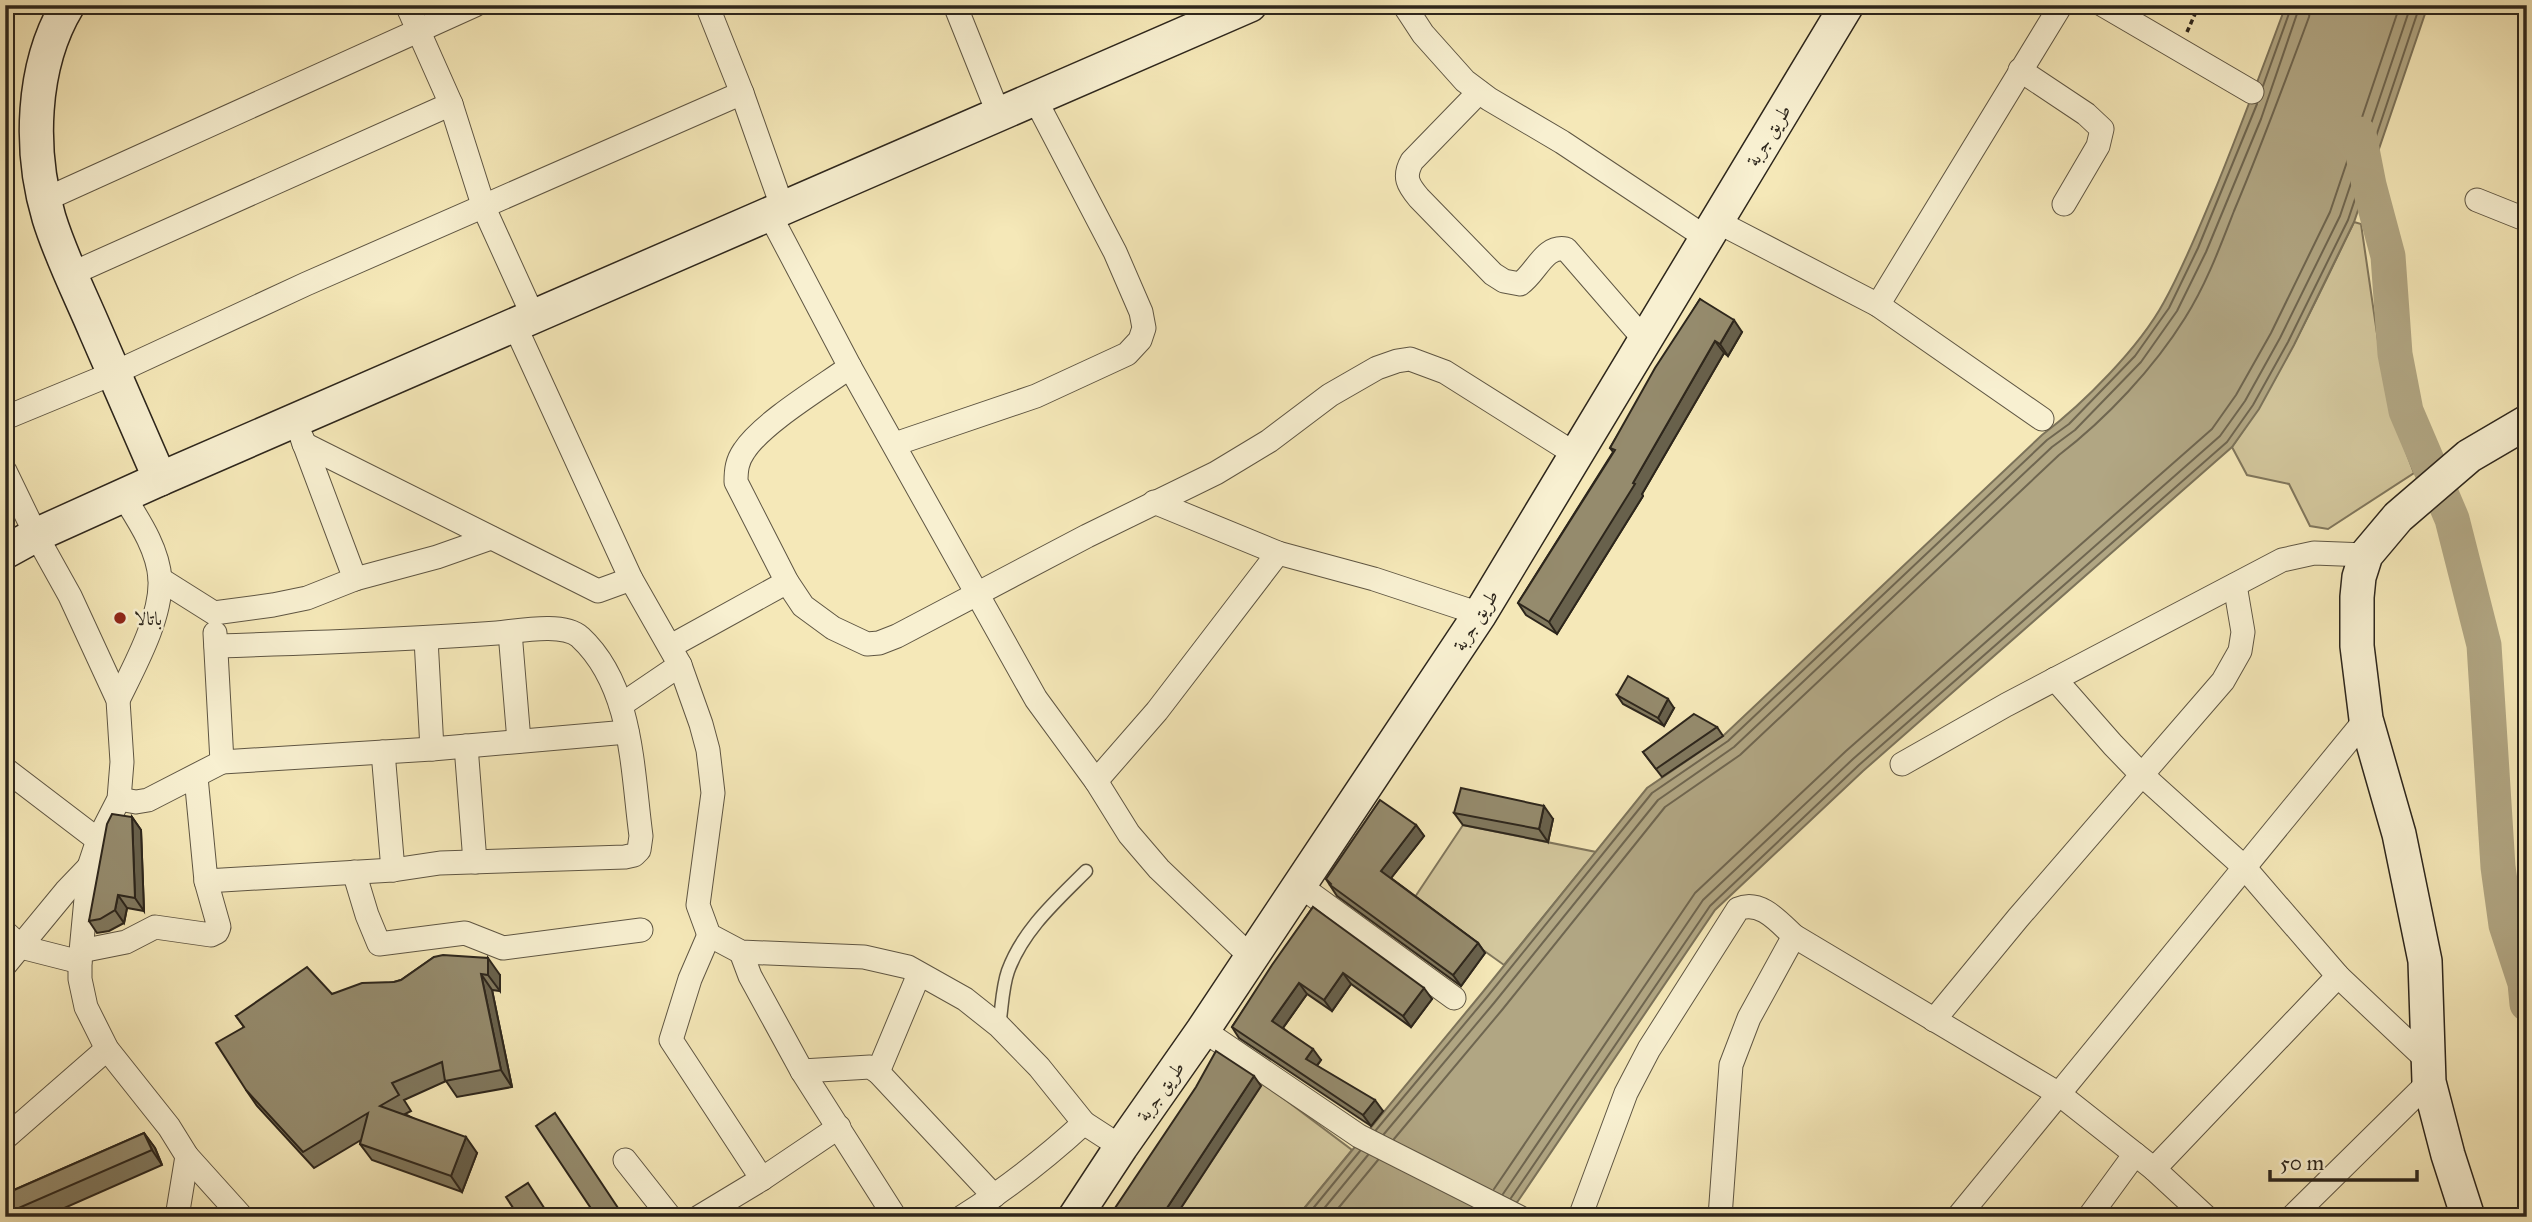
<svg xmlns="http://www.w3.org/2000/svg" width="2532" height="1222" font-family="'IM FELL Great Primer',Amiri,serif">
  <rect width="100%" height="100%" fill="#f5e8b8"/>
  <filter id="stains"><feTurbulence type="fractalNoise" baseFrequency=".00286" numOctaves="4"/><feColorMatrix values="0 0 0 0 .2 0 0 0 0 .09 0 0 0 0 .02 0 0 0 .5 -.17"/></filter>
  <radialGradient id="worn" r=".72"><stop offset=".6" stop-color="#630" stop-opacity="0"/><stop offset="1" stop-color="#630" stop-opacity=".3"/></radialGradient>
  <g fill="#d3c79d" stroke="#80765c" stroke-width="2">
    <path d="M2354,222l7,2 20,137 10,51 23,61 -86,56 -18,-3 -21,-42 -42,-9 -15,-28c49,-70 85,-148 122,-225z"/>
    <polygon points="1463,825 1596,852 1504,965 1413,900"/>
    <polygon points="1263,1083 1352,1150 1297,1217 1175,1217"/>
  </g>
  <path fill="#b1a683" stroke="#7c735a" stroke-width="2" d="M2286,5h142l-74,217 -60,123 -35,64 -27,38 -369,324 -148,139 -197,291 -13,16h-208l185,-224 165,-205 76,-52 319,-301c42,-32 97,-87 122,-133 20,-36 35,-74 51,-112 25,-61 48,-123 71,-185z"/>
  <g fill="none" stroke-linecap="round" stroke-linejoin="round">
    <g stroke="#6f6650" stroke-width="2">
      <polyline points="2263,86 2292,5"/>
      <polyline points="1376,1130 1487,997 1652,793 1728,741 2047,440 2069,424 2135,356 2169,308 2198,248 2257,104"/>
      <polyline points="1384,1134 1494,1003 1658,800 1734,747 2052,447 2075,430 2141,362 2177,311 2206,252 2261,119 2300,5"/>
      <path d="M1394,1139l108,-129 163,-203 75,-52 319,-300c47,-36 95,-87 126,-137 21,-33 35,-71 49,-107 27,-64 51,-129 75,-194l2,-12"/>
      <polyline points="1494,1189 1695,893 1846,751 2212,429 2236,395 2271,333 2330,212 2400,5"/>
      <polyline points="1503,1194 1703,900 1853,759 2220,436 2245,401 2280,338 2340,216 2411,5"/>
      <polyline points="1511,1198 1710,906 1859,765 2227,442 2253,405 2288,342 2348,220 2420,5"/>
      <polyline points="1306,1217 1360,1151"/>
      <polyline points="1317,1217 1368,1155"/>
      <polyline points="1331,1217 1378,1160"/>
    </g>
    <polyline stroke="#b1a683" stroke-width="35" points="2359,134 2369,185 2388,256 2395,354 2406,411 2452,519 2484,645 2498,867 2506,925 2525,983 2527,1004"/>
    <g stroke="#5f5643" stroke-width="15">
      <path id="lane" d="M999,1026c3,-18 3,-38 9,-55 15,-41 48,-70 78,-100"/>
    </g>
    <g stroke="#5f5643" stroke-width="25">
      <g id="street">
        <polyline points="407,5 451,104 484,208 534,318"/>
        <polyline points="707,5 742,93 783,209"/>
        <polyline points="955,5 999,115"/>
        <polyline points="1404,5 1423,34 1465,81 1489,99 1562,142 1705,237"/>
        <polyline points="2103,5 2252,92"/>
        <polyline points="2020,70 2086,114 2102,129 2098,146 2064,204"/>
        <path d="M1479,92l-67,69c-9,16 -4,24 7,37l74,76 11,7 16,3c17,-12 24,-39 46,-35l78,90"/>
        <polyline points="44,200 475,5"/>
        <polyline points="2477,200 2527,220"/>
        <polyline points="770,215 850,367 1036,699 1096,781 1129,834 1159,869 1251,957"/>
        <polyline points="1716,221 1878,305 2042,419"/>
        <polyline points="71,274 451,104"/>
        <polyline points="1878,305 2061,5"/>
        <polyline points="515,326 631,579 680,665 701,724 708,750 713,793 698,905 709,935 741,952 864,957 908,967 965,999 999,1026 1039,1067 1084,1123"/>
        <path d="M850,367c-28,20 -88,56 -106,84 -7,10 -8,19 -8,31l51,100 16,24 30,22 34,16 12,-1 18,-7 190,-100 129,-63 53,-32 61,-46 47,-27 20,-7 13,-2 35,13 130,82"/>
        <polyline points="5,418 114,373 306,284 742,93"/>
        <polyline points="302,438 355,579"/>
        <polyline points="304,444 598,591 631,579"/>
        <polyline points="895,444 1036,396 1127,354 1140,340 1144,328 1141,312 1115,252 1035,99"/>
        <polyline points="5,471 36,535 70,596 118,700 122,762 119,799 98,840 89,867 80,962 80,979 86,1007 107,1049 169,1127 187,1156 242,1217"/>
        <polyline points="1154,502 1278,553 1374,579 1480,614"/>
        <polyline points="160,579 214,613 273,605 307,598 355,579 437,557 491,538"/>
        <polyline points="510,632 519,741"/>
        <polyline points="426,639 432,749"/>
        <polyline points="671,646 787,582"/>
        <polyline points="2055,679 2113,745 2141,774 2244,867 2338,976 2428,1061"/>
        <path d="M118,700c16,-33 44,-83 42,-121 -2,-30 -21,-58 -36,-82"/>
        <polyline points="621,705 680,665"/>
        <polyline points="466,746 475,862"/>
        <polyline points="383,752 393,870"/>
        <polyline points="222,762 432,749 627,732"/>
        <polyline points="1902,764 2006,705 2282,560 2314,553 2366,555"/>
        <polyline points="5,769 98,840"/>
        <path d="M196,777l10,104 187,-11 47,-7 185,-6 9,-2 5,-5 2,-14c-9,-66 -8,-150 -61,-199 -17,-15 -61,-6 -83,-4 -93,7 -187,10 -281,13"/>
        <polyline points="1096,781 1157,711 1278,553"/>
        <polyline points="119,799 136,802 148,800 222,762 215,633"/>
        <polyline points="354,872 367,915 379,944 465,933 503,948 641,930"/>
        <polyline points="1299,885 1454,998"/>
        <polyline points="5,932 21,947 80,962"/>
        <polyline points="709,935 690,979 671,1040 762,1179 839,1127"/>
        <polyline points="81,951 126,942 155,927 211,935 217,932 219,927 206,881"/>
        <polyline points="741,952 750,976 802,1071 895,1217"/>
        <polyline points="5,965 66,891 89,867"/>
        <polyline points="1934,1020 2018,918 2223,681 2240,651 2243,632 2235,585"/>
        <polyline points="1203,1030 1359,1136 1519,1217"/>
        <polyline points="802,1071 870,1067 878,1072 994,1196"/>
        <polyline points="878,1072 919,974"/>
        <polyline points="5,1138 107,1049"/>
        <polyline points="625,1160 670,1217"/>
        <polyline points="2154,1169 2338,976"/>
        <polyline points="177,1217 187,1156"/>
        <polyline points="699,1217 762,1179"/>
        <path d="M962,1217c44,-28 84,-59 122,-94l37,24"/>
        <path d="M1580,1217l46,-124 23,-44 89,-140c22,-10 41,13 56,27l265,158 95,75 52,48"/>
        <polyline points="1720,1217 1731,1065 1749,1018 1794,936"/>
        <polyline points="1958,1217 2366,719"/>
        <polyline points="2089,1217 2135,1154"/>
        <polyline points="2292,1217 2429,1082"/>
      </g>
    </g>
    <g stroke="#2d261c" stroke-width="36">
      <g id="secondary">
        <path d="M68,5c-37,61 -39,146 -19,213 12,39 31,76 47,114 21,49 43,98 64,147"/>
        <polyline points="5,552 36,535 160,479 1250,5"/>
        <polyline points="1075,1217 1121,1147 1203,1030 1480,614 1847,5"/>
        <polyline points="2468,1217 2448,1155 2429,1082 2425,961 2399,834 2366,719 2357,646 2357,597 2359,577 2366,555 2398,517 2469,456 2527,422"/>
      </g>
    </g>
    <polyline stroke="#2d261c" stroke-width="3.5" stroke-dasharray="5 3.5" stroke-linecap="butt" points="2187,32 2199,5"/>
    <use href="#lane" stroke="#f8f0d1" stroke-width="12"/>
    <use href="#street" stroke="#f8f0d1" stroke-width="23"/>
    <use href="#secondary" stroke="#f8f0d1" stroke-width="33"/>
  </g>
  <g fill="#80785e" stroke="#2d261c" stroke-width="2">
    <polygon points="1700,299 1742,332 1728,356 1724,353 1642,494 1643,496 1557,634 1526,615 1518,603 1613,452 1610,448"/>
    <polygon points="1617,695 1674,708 1664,726 1623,704"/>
    <polygon points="1717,727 1723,736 1662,777 1643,752"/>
    <polygon points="1454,813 1553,819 1548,842 1463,825"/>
    <polygon points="132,817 141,830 144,911 127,908 124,923 109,931 97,933 89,921"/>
    <polygon points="1416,825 1424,836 1391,878 1478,943 1485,953 1461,986 1337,896 1326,879"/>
    <polygon points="1313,907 1432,999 1411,1027 1351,984 1332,1011 1307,994 1283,1028 1321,1060 1317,1066 1383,1111 1371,1126 1239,1038 1232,1027"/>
    <polygon points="434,957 500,975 500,991 492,990 512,1087 457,1097 446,1081 404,1100 411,1111 405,1114 477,1153 462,1192 372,1160 360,1144 361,1140 314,1168 257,1106 246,1090 244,1027 236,1016 332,994 394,982 401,980"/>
    <polygon points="144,1133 155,1148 162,1165 44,1217 5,1217 5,1192 7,1193"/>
  </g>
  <g fill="#68614c" stroke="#2d261c" stroke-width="2">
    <polygon points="1734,320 1742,332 1728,356 1720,344"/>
    <polygon points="1715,341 1724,353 1642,494 1643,496 1557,634 1549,622 1633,483"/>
    <polygon points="1668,699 1674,708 1664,726 1658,718"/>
    <polygon points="1544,806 1553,819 1548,842 1539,829"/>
    <polygon points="132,817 141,830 144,911 135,898"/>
    <polygon points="1416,825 1424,836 1388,882 1381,871"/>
    <polygon points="118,895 127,908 124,923 115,910"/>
    <polygon points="1478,943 1485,953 1461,986 1453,975"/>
    <polygon points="488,958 500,975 500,991 488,975"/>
    <polygon points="1343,973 1351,984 1332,1011 1324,1000"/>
    <polygon points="481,974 492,990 512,1087 501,1070"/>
    <polygon points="1299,983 1307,994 1280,1032 1272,1021"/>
    <polygon points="1424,988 1432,999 1411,1027 1403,1016"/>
    <polygon points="1313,1049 1321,1060 1313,1070 1306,1059"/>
    <polygon points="1254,1076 1261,1086 1175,1217 1161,1217"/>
    <polygon points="1375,1100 1383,1111 1371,1126 1363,1115"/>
    <polygon points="144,1133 155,1148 162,1165 152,1150"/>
    <polygon points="466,1137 477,1153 462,1192 451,1176"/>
  </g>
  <g fill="#958b6d" stroke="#2d261c" stroke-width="2">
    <polygon points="1700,299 1734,320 1720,344 1715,341 1633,483 1635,484 1549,622 1518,603 1615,450 1610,448 1655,368"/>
    <polygon points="1628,676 1668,699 1658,718 1617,695"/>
    <polygon points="1694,714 1717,727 1656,769 1643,752"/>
    <polygon points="1461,788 1544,806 1539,829 1454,813"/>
    <polygon points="1380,800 1416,825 1381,871 1478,943 1453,975 1330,885 1331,884 1326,879"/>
    <polygon points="112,814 132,817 135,898 118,895 115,910 100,919 89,921 107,824"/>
    <polygon points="1313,907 1424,988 1403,1016 1343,973 1324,1000 1299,983 1272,1021 1313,1049 1306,1059 1375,1100 1363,1115 1232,1027 1272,965"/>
    <polygon points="443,955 488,958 488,975 481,974 501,1070 445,1081 442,1062 392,1083 399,1095 380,1106 466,1137 451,1176 360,1144 368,1113 303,1152 246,1090 216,1043 244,1027 236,1016 307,967 332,994 362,983 394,982 401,980 434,957"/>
    <polygon points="1216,1051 1254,1076 1161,1217 1109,1217 1196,1087"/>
    <polygon points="555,1113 624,1217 581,1217 592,1210 536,1126"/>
    <polygon points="144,1133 152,1150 5,1214 5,1194"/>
    <polygon points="528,1183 550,1217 519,1217 506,1197"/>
  </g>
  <circle fill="#8f2418" stroke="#f8f0d1" stroke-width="2.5" cx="120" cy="618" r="7"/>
  <g text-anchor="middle" stroke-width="5" stroke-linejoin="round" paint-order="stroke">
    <g font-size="19" fill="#2d261c" stroke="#f8f0d1">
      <text transform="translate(1768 135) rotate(-59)" y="7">طريق جربة</text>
      <text transform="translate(1475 620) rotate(-58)" y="7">طريق جربة</text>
      <text transform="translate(1160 1091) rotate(-55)" y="7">طريق جربة</text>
    </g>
    <g font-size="19" fill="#2d261c" stroke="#f8f0d1" text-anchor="start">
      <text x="134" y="625">باتالا</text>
    </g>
  </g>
  <rect width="2532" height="1222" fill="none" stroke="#f5e8b8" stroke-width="28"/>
  <rect x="7" y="7" width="2518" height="1208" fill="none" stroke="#2d261c" stroke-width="3.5"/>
  <rect x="14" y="14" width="2504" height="1194" fill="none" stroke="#2d261c" stroke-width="2"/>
  <path d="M2270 1170v10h147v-10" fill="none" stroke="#2d261c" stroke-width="3.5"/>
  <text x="2280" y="1170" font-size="21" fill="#2d261c" stroke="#f8f0d1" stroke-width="5" paint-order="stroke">50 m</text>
  <rect width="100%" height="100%" filter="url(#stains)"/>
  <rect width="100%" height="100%" fill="url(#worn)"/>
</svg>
